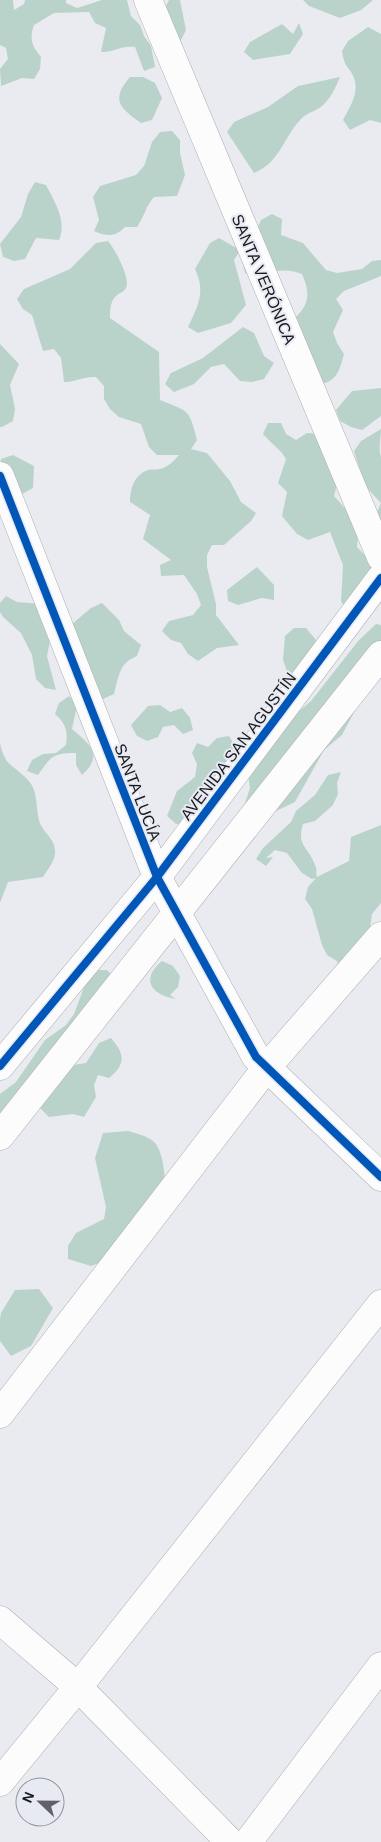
<svg xmlns="http://www.w3.org/2000/svg" width="381" height="1842" font-family="Helvetica,sans-serif">
  <rect width="100%" height="100%" fill="#eaebf0"/>
  <g fill="#bad3ca">
    <path d="M0,0h13l1,10 10,-6 1,-4h41v3l11,5 25,-8h25l4,16 9,9 4,11 7,10 4,21 -11,4 -9,-24c-14,-2 -20,5 -34,5l5,-24 -11,-5 -6,-11 -35,1 -20,12c-5,14 -2,21 7,32l-1,12 -6,10 -12,-1 -21,8 -1,-17 8,-10 -2,-11 -6,-3z"/>
    <polygon points="169,0 180,0 186,30 181,40 170,41 158,22"/>
    <polygon points="303,0 373,0 361,10 340,18 309,6"/>
    <polygon points="299,23 303,34 290,54 253,60 244,52 250,42 282,24 293,34"/>
    <path d="M368,27l13,7v89l-11,-3 -20,10 -7,-10c8,-15 19,-31 8,-48 -6,-8 -7,-9 -9,-21l6,-10z"/>
    <path d="M130,77h13l12,6 7,15 -10,22 -11,3c-21,-15 -31,-23 -11,-46z"/>
    <path d="M340,77c-4,10 -10,22 -18,29 -6,5 -15,7 -20,12 -19,19 -21,44 -48,55l-27,-41 7,-10 34,-15 30,-21z"/>
    <path d="M172,131l8,9v13l5,22 -8,21 -23,1c-8,9 -10,20 -17,30h-12c-10,10 -18,10 -31,4l5,-11 -6,-23 7,-11 36,-11 8,-9 8,-24 8,-10z"/>
    <path d="M35,182l11,3c9,17 21,36 13,55l-23,-2 -11,21 -11,2 -11,-4 -3,-13 21,-27 7,-23z"/>
    <path d="M272,214l10,5 -1,16 22,8 23,27 11,3 25,-4 10,-8 9,-1v16l-37,15 -8,8 7,11 -10,22 4,11 7,11c-5,19 -8,29 -29,31l-20,-67c15,-14 15,-26 7,-44 -15,-6 -31,-4 -46,3l-11,-4 -5,-22 -6,9 12,45 -15,18 -33,10 -10,-6c10,-21 18,-35 7,-58l15,-26 9,-5 21,12 16,-19 5,-11z"/>
    <path d="M108,241c7,8 23,38 18,47 -2,4 -7,5 -10,8 -6,6 -6,14 -6,22l49,34 1,48c29,12 29,8 37,40l-6,9 16,4 23,28 11,21 15,11 -5,8 -27,24h-12l-5,10v12l9,37v11l23,30 -22,3 -19,13 -10,-7 -7,-11 -10,-3 -9,-9 7,-10 24,-6 8,-10 -4,-11 -13,-19 -23,1 -1,-11 11,-5 -28,-21 7,-24 -20,-13c0,-13 4,-27 18,-32 4,-1 8,0 12,-1 8,-2 14,-8 19,-14h-22l-8,-8 -8,-23 -22,-7 -9,-8 -6,-10v-13l-8,-9c-12,-1 -20,5 -32,5l-3,-24 -7,-9 -11,2 -11,-36 -9,-6 -6,-10 7,-10 46,-20 26,-26z"/>
    <polygon points="243,327 254,333 264,356 274,363 264,379 252,382 240,381 224,364 211,367 194,384 174,392 165,384 171,373 203,358"/>
    <polygon points="0,344 19,364 10,385 15,409 13,421 2,427 0,427"/>
    <polygon points="381,388 381,416 362,430 351,427 340,421 336,410 352,391"/>
    <path d="M268,423h13l5,11 10,6 11,-7 23,2 7,50 -3,11 25,28 -2,23 24,25 -32,38 -8,-8 2,-37 -13,-33 -22,8 -11,-6 -15,-18 5,-24 -9,-9 8,-24c-6,-11 -15,-15 -23,-25z"/>
    <path d="M381,429c0,9 -3,20 0,28v85l-10,-15 10,-24 -16,-17 -11,-35 7,-10z"/>
    <polygon points="13,455 34,466 33,488 13,499 0,485 1,459"/>
    <polygon points="257,567 274,585 274,600 262,598 238,605 228,601 227,590"/>
    <polygon points="6,596 17,602 41,604 53,626 47,656 56,690 45,688 36,679 32,655 21,633 3,617 0,612 0,603"/>
    <path d="M102,603l17,17 5,11 17,14 -4,11c-18,7 -18,20 -23,38l-11,5 -10,-4 -21,-71 19,-16z"/>
    <polygon points="376,624 381,625 381,678 359,703 342,735 324,750 295,802 274,812 266,820 242,812 250,788 248,775 283,725 311,701 359,640"/>
    <polygon points="294,628 306,628 321,646 297,676 287,671 283,660 285,636"/>
    <path d="M69,696l8,10 -5,23c18,15 32,26 10,46l-6,-10v-12c-24,0 -25,4 -38,22l-11,-4 5,-11 11,-6 13,-1 10,-8c2,-14 0,-21 -11,-31l4,-11z"/>
    <polygon points="160,705 170,712 182,708 190,718 193,730 183,734 174,725 163,727 158,737 147,741 137,736 131,725 148,706"/>
    <polygon points="229,736 235,746 197,816 188,823 176,824 167,816 177,791 195,777 197,764 192,753 197,743 208,747 217,738"/>
    <path d="M0,743c5,24 13,21 27,36 12,11 8,29 13,44 4,11 16,16 15,30 0,8 -8,17 -12,24l-35,5 -8,21z"/>
    <path d="M341,772l-4,11 1,11 -5,11 -18,16 -12,3c-7,22 6,23 12,41 2,3 1,9 2,12l32,-16 2,-24 30,-12v78l-9,11 -7,50 -25,9 -3,-12 -10,-6 -5,-10 -10,-36 -7,-10 3,-12 8,-9 -4,1 -10,-6 -15,-20 -12,-3 -9,8 7,-1 -7,9 -10,-7 7,-11 28,-26 5,-11 19,-16 13,-20z"/>
    <path d="M162,961l11,5 7,10 -2,11 -8,8 6,4c-25,-4 -36,-20 -14,-38z"/>
    <path d="M96,970h11l8,9 -42,86 13,-2 13,-20 12,-5c14,16 15,26 -2,40l-11,-3 -4,10 2,12 -12,20 -11,-3 -24,3 -9,-9 3,-13 -43,47v-48l16,-12 29,-42 21,-15 8,-11 13,-35z"/>
    <path d="M128,1131c7,2 15,4 22,8 15,7 15,44 16,58l-64,65 -11,4 -23,-7v-13l8,-13 28,-14 2,-12 -11,-49 8,-25z"/>
    <polygon points="39,1289 53,1308 31,1346 11,1356 0,1341 0,1319 1,1313 15,1290"/>
  </g>
  <g fill="none" stroke-linecap="round" stroke-linejoin="round">
    <g stroke="#aeaeb2" stroke-width="29">
      <g id="street">
        <polyline points="148,0 381,557"/>
        <polyline points="0,476 157,877 256,1057 381,1177"/>
        <polyline points="0,1066 157,877 381,578"/>
        <polyline points="0,1136 381,655"/>
        <polyline points="0,1414 267,1067 381,936"/>
        <polyline points="0,1620 78,1687 230,1842"/>
        <polyline points="0,1782 78,1687 381,1304"/>
        <polyline points="248,1842 381,1666"/>
      </g>
    </g>
    <use href="#street" stroke="#fcfcfd" stroke-width="28"/>
    <g stroke="#e7eaf3" stroke-width="11">
      <g id="cycleway">
        <polyline points="0,476 157,877 256,1057 381,1177"/>
        <polyline points="0,1066 157,877 381,578"/>
      </g>
    </g>
    <use href="#cycleway" stroke="#0057b8" stroke-width="8"/>
  </g>
  <g text-anchor="middle" stroke-width="4" stroke-linejoin="round" paint-order="stroke">
    <g font-size="16" fill="#18191c" stroke="#e7eaf3">
      <text transform="translate(264 279) rotate(67)" y="6">SANTA VERÓNICA</text>
      <text transform="translate(238 746) rotate(-53)" y="6">AVENIDA SAN AGUSTÍN</text>
      <text transform="translate(138 792) rotate(69)" y="6">SANTA LUCÍA</text>
    </g>
  </g>
  <g transform="translate(40 1802) rotate(292)"><circle r="24" fill="#e7eaf3" stroke="#94969d"/>
  <path d="M0-4L9 19L0 12L-9 19Z" fill="#626266"/>
  <text y="-8" font-size="14" font-weight="bold" text-anchor="middle" fill="#18191c">N</text>
  </g>
</svg>
